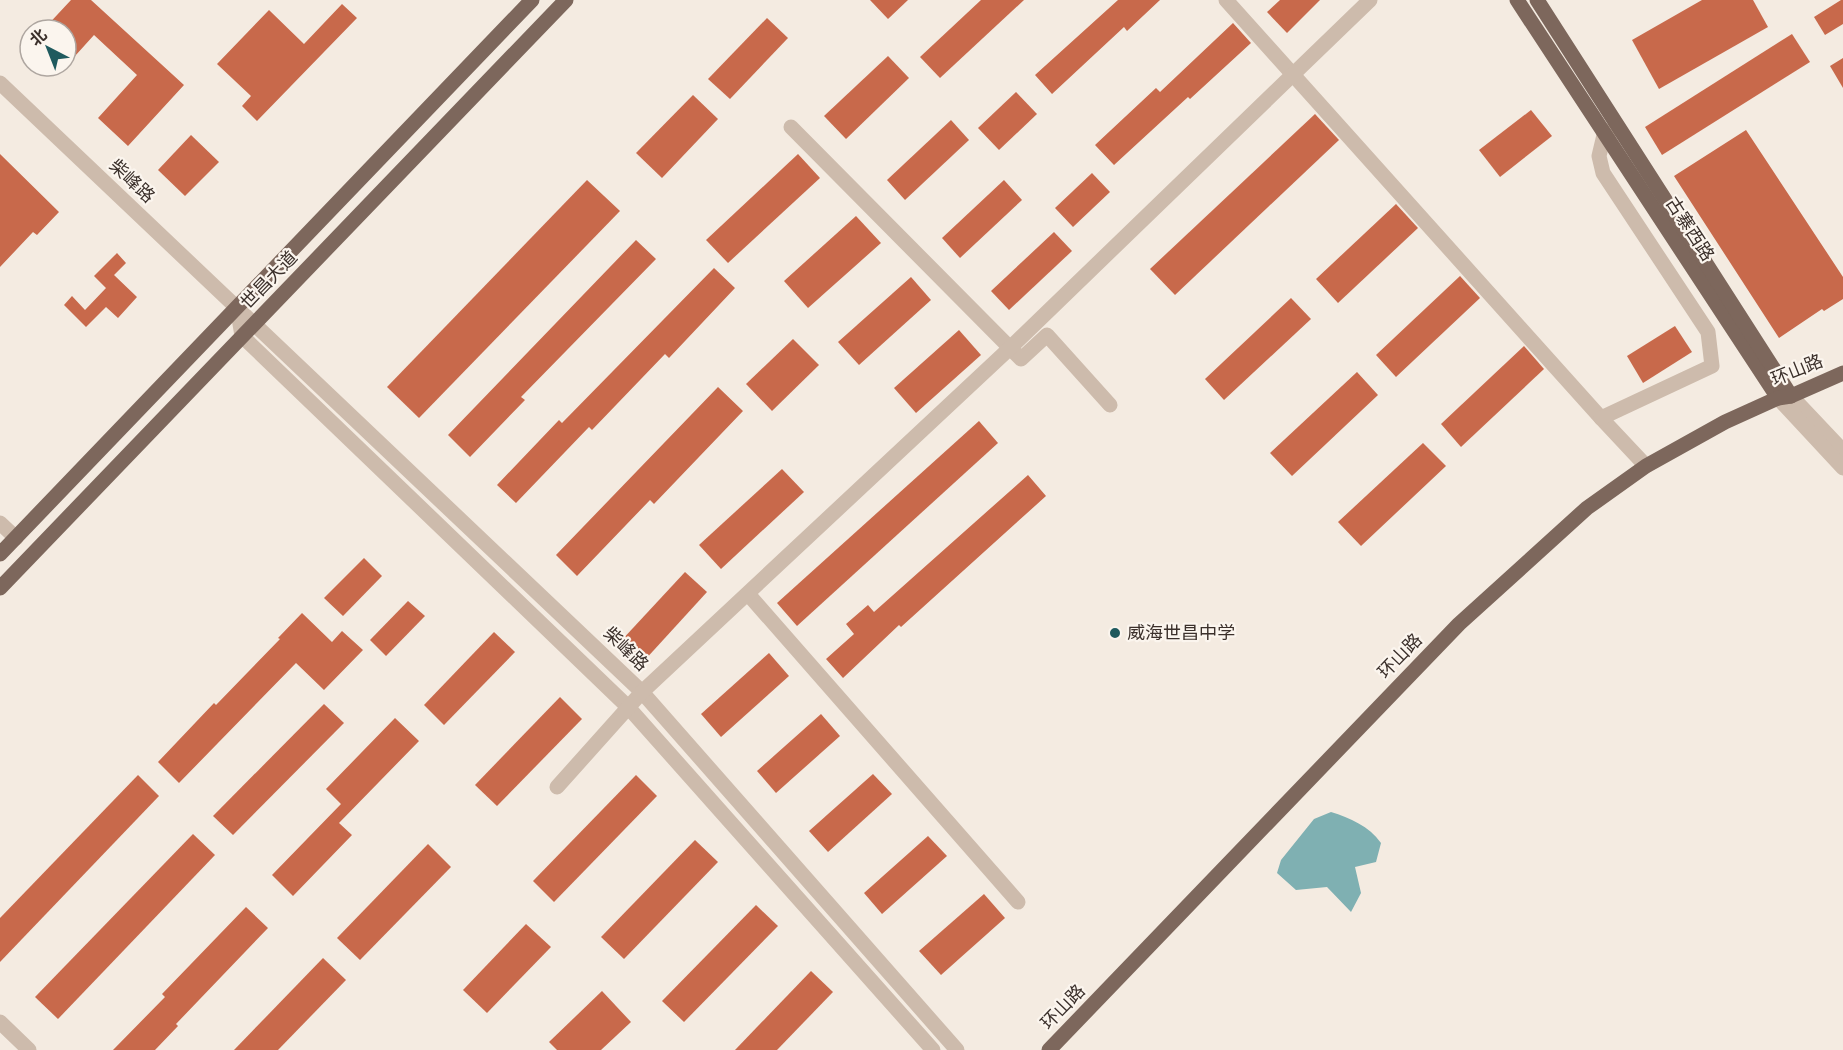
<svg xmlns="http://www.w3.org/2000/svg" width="1843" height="1050" font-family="Montserrat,'Noto Sans SC',sans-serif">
  <rect width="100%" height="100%" fill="#f4ebe1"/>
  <path fill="#7fb0b2" d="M1331,812c19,6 38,14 50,31l-5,19 -21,5 6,26 -10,19 -24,-25 -31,3 -19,-17 4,-13 33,-41z"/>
  <g fill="#c8694b">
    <polygon points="71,0 91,0 184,85 128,146 98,118 137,75 94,35 66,66 66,30 43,30"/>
    <polygon points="870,0 908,0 888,19"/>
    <polygon points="981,0 1024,0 940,78 920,57"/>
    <polygon points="1118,0 1160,0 1127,31 1124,27 1052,94 1035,75"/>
    <polygon points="1280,0 1320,0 1287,33 1267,12"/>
    <polygon points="1702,0 1753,0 1768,27 1659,89 1632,40"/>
    <polygon points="1841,0 1843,0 1843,24 1825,35 1814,17"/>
    <polygon points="342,4 357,18 257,121 242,106 251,96 217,64 269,10 304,44"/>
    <polygon points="767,18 788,38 730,99 708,79"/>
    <polygon points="1233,23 1251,43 1190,99 1188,97 1114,165 1095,145 1156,88 1160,92"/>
    <polygon points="1792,34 1810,62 1662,155 1645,127"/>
    <polygon points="888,56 909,78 846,139 824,116"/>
    <polygon points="1843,58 1843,88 1830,66"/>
    <polygon points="1016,92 1037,114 999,150 978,128"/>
    <polygon points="693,95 718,119 662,178 636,153"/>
    <polygon points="1531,110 1552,136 1500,177 1479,150"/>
    <polygon points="1315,114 1339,140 1175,295 1150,269"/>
    <polygon points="951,120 969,140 905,200 887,180"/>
    <polygon points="1746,130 1843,277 1843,299 1824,311 1822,309 1779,338 1674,176"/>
    <polygon points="191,135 219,162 185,196 158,170"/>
    <polygon points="0,154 59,212 37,235 33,232 0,267"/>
    <polygon points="798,154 820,178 728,263 706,240"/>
    <polygon points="1092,173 1110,192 1073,227 1055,208"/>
    <polygon points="587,180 620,211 419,418 387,387"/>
    <polygon points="1004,180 1022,200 960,258 942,238"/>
    <polygon points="1396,204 1418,228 1338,303 1316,279"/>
    <polygon points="856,216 881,243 808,308 784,281"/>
    <polygon points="1054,232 1072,251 1009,310 991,291"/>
    <polygon points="636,240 656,259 521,397 525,400 470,457 448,435"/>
    <polygon points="117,253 126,263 114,275 137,297 118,318 106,307 86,327 64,305 72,296 85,310 106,288 94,276"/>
    <polygon points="714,268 735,288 669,358 665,354 592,430 589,427 516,503 497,485 559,420 562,423"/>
    <polygon points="1460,276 1480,298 1396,377 1376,355"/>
    <polygon points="911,277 931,300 859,365 838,342"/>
    <polygon points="1291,298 1311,319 1224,400 1205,379"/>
    <polygon points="1675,326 1692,352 1643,383 1627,356"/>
    <polygon points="959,330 981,355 916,413 894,388"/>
    <polygon points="793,339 819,365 772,411 746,384"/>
    <polygon points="1524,346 1544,369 1461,447 1441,424"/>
    <polygon points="1357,372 1378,395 1292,476 1270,453"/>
    <polygon points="718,387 743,411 654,504 650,500 577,576 556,555"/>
    <polygon points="979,421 998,443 797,626 777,603"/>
    <polygon points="1423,443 1446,466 1361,546 1338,522"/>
    <polygon points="782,469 804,492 721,569 699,545"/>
    <polygon points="1028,475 1046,496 901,627 899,625 843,678 826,659 854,634 846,624 868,605 874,612"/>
    <polygon points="364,558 382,576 343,616 324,598"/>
    <polygon points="685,572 707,592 643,662 620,642"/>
    <polygon points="408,601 425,616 386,656 370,640"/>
    <polygon points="302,613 332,642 342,631 363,650 324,690 296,663 179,783 158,762 214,703 216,705 280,639 278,638"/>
    <polygon points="494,632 515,652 444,725 424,705"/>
    <polygon points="769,653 789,676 721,737 701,714"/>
    <polygon points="560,697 582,719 497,806 475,785"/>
    <polygon points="324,704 344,723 233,835 213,816"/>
    <polygon points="821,714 840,736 776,793 757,771"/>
    <polygon points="395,718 419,741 339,823 352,835 293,896 272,875 341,804 326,789"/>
    <polygon points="873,774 892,794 828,852 809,831"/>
    <polygon points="138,775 159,796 0,962 0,918"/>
    <polygon points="636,775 657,796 554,902 533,881"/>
    <polygon points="193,834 215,855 58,1019 35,997"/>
    <polygon points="928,836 947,856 882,914 864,893"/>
    <polygon points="695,840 718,862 624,959 601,937"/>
    <polygon points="428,844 451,867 360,960 337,938"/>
    <polygon points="984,894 1005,918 941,975 919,951"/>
    <polygon points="756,905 778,926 684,1022 662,1001"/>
    <polygon points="246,907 268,928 176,1024 178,1026 155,1050 113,1050 165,997 162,994"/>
    <polygon points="526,924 551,947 487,1013 463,990"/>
    <polygon points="323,958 346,980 278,1050 234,1050"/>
    <polygon points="811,971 833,992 777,1050 735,1050"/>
    <polygon points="602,991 631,1022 601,1050 557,1050 549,1042"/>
  </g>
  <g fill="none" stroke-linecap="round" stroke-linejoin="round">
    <g stroke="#cdbbac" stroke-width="15">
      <polyline points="1226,0 1601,418 1646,466"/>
      <polyline points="0,83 642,692 957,1050"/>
      <polyline points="791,127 1021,359 1047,335 1110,405"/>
      <polyline points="237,306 242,336 628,707 933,1050"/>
      <polyline points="1791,396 1843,451"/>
      <polyline points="1778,398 1843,468"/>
      <polyline points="1601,418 1712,366 1708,332 1603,173 1599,156 1604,135 1612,130"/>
      <polyline points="0,523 16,538"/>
      <polyline points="748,594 1018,902"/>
      <polyline points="557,787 642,692 1010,348 1370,0"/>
      <polyline points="0,1022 29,1050"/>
    </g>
    <g stroke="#7d675c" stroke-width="15">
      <polyline points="1517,0 1778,398"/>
      <polyline points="1537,0 1791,396"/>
      <polyline points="0,554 532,0"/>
      <polyline points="0,588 566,0"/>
      <polyline points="1049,1050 1459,624 1587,508 1646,466 1725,422 1778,398 1791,396 1843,373"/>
    </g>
  </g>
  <circle fill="#1f5a5e" stroke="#fbf5ee" stroke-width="2" cx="1115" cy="633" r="6"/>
  <g text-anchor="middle" stroke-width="4.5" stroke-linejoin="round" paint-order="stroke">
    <g font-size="18" fill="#3b302b" stroke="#fbf5ee">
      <text transform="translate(132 181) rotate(43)" y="6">柴峰路</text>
      <text transform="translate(1690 229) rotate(57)" y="6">古寨西路</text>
      <text transform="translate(269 280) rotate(-46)" y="6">世昌大道</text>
      <text transform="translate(1797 370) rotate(-22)" y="6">环山路</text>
      <text transform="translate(626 649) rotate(44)" y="6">柴峰路</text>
      <text transform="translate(1400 656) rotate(-46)" y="6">环山路</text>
      <text transform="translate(1063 1007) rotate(-46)" y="6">环山路</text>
    </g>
    <g font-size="18" fill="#3b302b" stroke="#fbf5ee" text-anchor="start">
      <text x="1127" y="639">威海世昌中学</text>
    </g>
  </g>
  <g transform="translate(48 48) rotate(318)"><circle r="28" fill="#fbf5ee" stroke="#aea6a0" stroke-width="1.5"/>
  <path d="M0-4.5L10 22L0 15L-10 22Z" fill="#1f5a5e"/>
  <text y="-9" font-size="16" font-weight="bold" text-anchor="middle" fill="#3b302b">北</text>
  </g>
</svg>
